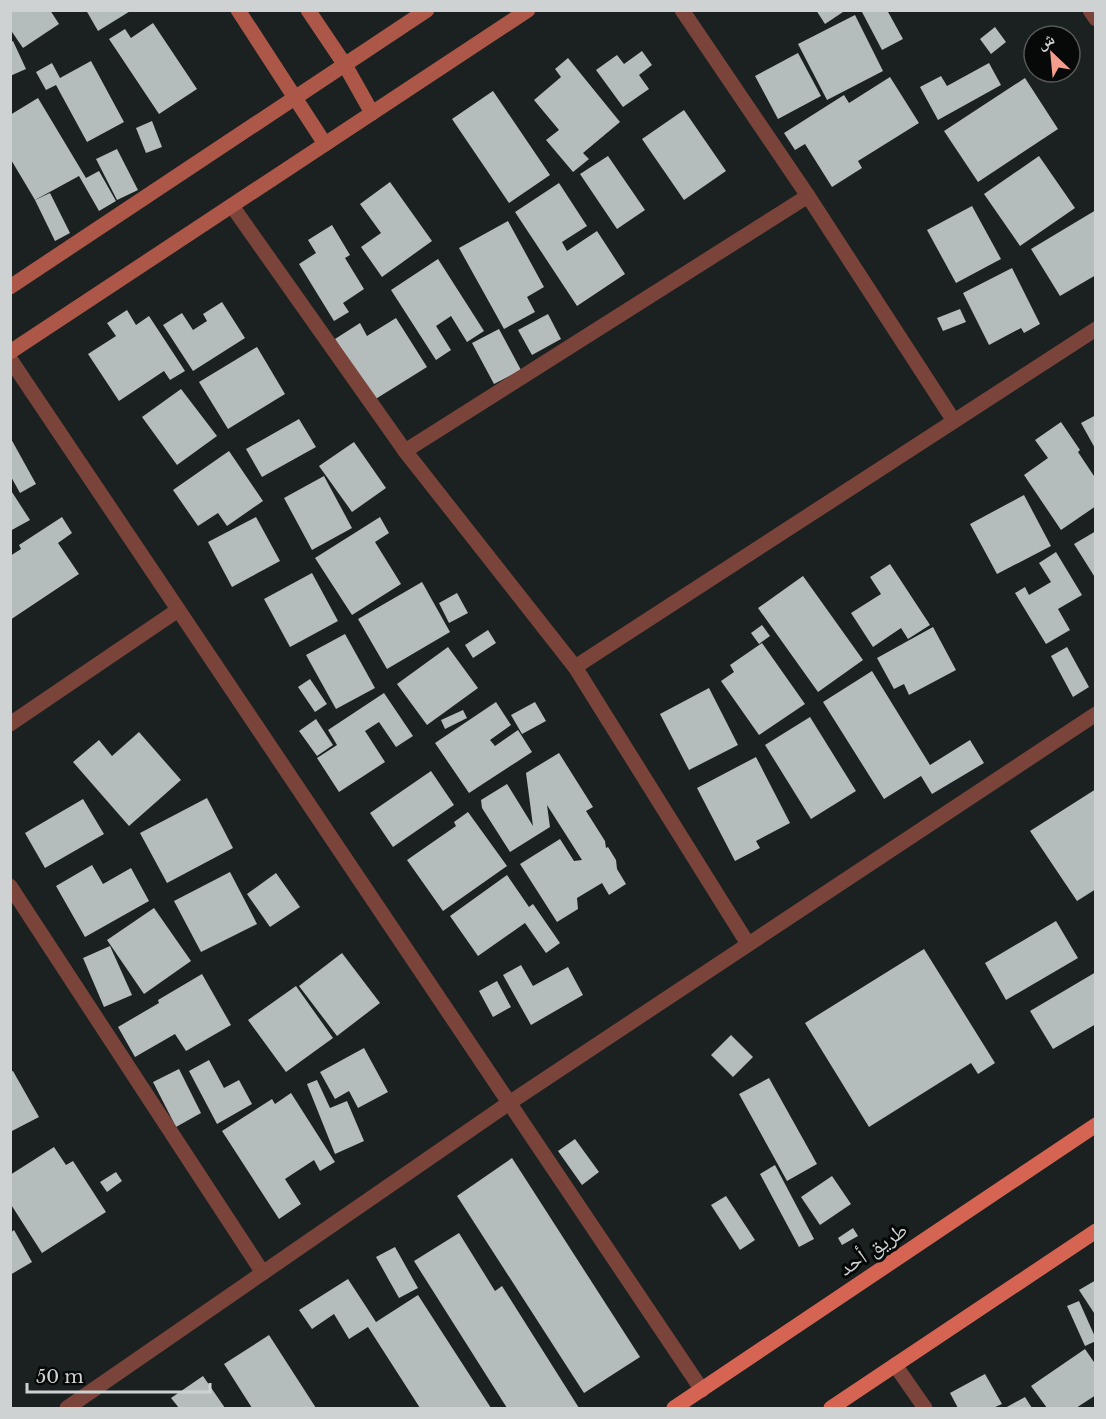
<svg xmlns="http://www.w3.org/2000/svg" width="1106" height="1419" font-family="'Libre Baskerville','Noto Naskh Arabic',serif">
  <rect width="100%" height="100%" fill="#1b2020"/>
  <g fill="#b5bcbc">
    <polygon points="10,10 50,10 59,24 23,48 10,29"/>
    <polygon points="86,10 132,10 98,31"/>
    <polygon points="816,10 846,10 825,24"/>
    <polygon points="865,10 887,10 903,39 882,50 862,12"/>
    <polygon points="855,15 883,71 827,100 798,44"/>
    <polygon points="153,23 197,89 159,114 109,39 125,29 131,38"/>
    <polygon points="995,27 1006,42 991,54 980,39"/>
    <polygon points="13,41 26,69 10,76 10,42"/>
    <polygon points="642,51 652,65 639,75 649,89 623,107 596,70 617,55 624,64"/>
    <polygon points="798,53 821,96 778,119 755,76"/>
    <polygon points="568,58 620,122 583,153 589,159 573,172 546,140 559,130 534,100 561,77 555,69"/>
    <polygon points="91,61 124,122 87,142 56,85 46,90 36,72 52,63 60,78"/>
    <polygon points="989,63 1001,85 938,120 920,87 941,76 947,86"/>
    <polygon points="890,77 919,123 858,161 862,168 832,187 805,144 795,150 784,133 844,95 849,103"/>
    <polygon points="1025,78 1058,129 978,182 944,131"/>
    <polygon points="493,91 550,175 509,203 452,119"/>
    <polygon points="38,98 86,178 99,171 116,201 99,211 79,176 35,200 10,158 10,115"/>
    <polygon points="684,110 726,171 684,200 642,139"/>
    <polygon points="152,121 162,147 146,153 136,128"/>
    <polygon points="117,149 138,190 117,200 96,159"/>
    <polygon points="608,156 645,210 617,229 580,174"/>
    <polygon points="1039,156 1075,208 1020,246 984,194"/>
    <polygon points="390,182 432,241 382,277 361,247 381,233 360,204"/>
    <polygon points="559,183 587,226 562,242 567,251 597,231 625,274 577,306 515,212"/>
    <polygon points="50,193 70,233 55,241 35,200"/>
    <polygon points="972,206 1001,259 956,283 927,230"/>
    <polygon points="1096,210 1096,275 1060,296 1031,249"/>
    <polygon points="508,221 544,287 527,297 535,312 504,329 459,248"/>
    <polygon points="332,225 350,255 345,258 364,289 343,303 349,312 334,321 299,264 316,253 308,240"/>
    <polygon points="438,259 484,331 467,342 451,316 436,326 451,350 436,360 391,290"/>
    <polygon points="1012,268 1040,324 1024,333 1021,328 989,345 963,293"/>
    <polygon points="222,302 245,338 193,371 163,325 182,313 193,330 207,321 203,314"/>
    <polygon points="960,309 966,322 943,331 937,318"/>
    <polygon points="127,310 136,325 149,316 185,371 170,380 164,371 119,401 88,354 116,336 107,323"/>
    <polygon points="548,314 561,339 532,355 518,330"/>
    <polygon points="396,318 427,367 374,400 335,339 360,323 367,336"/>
    <polygon points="499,329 521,370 494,384 472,343"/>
    <polygon points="257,347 285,394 228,429 199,382"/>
    <polygon points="181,389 217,436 177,465 142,417"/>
    <polygon points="1096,415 1096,450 1081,423"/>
    <polygon points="299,419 316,447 262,477 246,449"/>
    <polygon points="1061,422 1080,450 1078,452 1096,479 1096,506 1061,530 1024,475 1048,458 1035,440"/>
    <polygon points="10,437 36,484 20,493 10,475"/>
    <polygon points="354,442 386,488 352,512 319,466"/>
    <polygon points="229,451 263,501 227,526 218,513 198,526 173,490"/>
    <polygon points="324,476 352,528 312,550 284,498"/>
    <polygon points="10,489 30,520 10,531"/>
    <polygon points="1024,495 1051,546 997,574 970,524"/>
    <polygon points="62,517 72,533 58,543 79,574 10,620 10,556 21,549 19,545"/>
    <polygon points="256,517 280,561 232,587 208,542"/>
    <polygon points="380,517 389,533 375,542 401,584 352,615 315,558"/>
    <polygon points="1096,531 1096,579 1074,544"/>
    <polygon points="1056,552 1082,595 1058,609 1070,630 1046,644 1015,593 1025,587 1029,595 1051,582 1039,563"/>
    <polygon points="890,564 930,625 908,639 901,628 873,647 851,613 881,594 870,577"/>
    <polygon points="312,573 338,621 290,647 264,599"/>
    <polygon points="803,576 863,660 818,692 758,608"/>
    <polygon points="422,582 450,632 387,669 358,619"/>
    <polygon points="457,593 468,613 449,623 439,603"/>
    <polygon points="762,625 770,636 759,644 751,633"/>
    <polygon points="933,627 956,670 909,695 904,684 894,689 877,658"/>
    <polygon points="488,630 496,643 473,658 465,645"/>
    <polygon points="345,634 375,688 336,709 306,655"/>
    <polygon points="762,643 805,704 759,735 721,681 734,672 730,665"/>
    <polygon points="448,647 478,688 427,725 397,684"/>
    <polygon points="1067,647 1089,687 1073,697 1051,656"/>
    <polygon points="872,671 930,765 970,740 984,763 932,794 921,776 884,799 823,702"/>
    <polygon points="310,679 327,704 315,712 298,687"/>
    <polygon points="709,688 738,745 689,770 660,714"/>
    <polygon points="384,693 413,736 396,747 379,722 365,731 385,762 339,792 317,758 337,745 328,730"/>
    <polygon points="496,702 511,725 490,740 495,746 518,730 532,752 469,793 435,743"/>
    <polygon points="535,702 546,721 522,734 511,715"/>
    <polygon points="463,710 467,718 445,729 441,720"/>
    <polygon points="810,717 856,791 811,819 765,745"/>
    <polygon points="316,719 333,745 317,756 299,731"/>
    <polygon points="139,732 181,780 129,826 73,762 99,740 112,756"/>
    <polygon points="559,753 593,807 586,811 605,841 606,848 608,847 616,860 617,869 626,884 609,895 602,883 577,898 578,909 557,922 520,864 560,839 574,861 582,860 547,805 550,827 510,852 482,808 481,800 507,784 533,826 526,773"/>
    <polygon points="756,757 790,823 756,841 760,848 735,861 697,788"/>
    <polygon points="431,771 454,805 393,847 370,813"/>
    <polygon points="1096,789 1096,889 1077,901 1030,831"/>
    <polygon points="207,798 233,848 167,883 140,833"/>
    <polygon points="83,799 104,834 45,868 25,833"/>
    <polygon points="468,812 507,866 443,911 407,860 456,826 454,822"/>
    <polygon points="92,865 103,884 131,868 149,901 85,937 56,886"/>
    <polygon points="230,872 257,924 201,952 174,901"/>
    <polygon points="276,873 300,907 270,927 247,894"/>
    <polygon points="507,875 529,907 533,904 560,943 546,953 525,923 478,956 450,916"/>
    <polygon points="154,908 191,961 144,994 107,940"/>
    <polygon points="1056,921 1078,958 1006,1000 985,963"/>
    <polygon points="110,946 132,995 104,1007 83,958"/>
    <polygon points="924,949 995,1063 978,1074 971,1063 869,1127 805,1023"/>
    <polygon points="342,953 380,1003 337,1036 299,986"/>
    <polygon points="521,965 533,986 568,967 583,995 531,1025 503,975"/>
    <polygon points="1096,972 1096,1024 1053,1049 1030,1011"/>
    <polygon points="202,974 231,1025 186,1051 175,1034 135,1057 118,1027 159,1003 158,1000"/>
    <polygon points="497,981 511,1007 493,1017 479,991"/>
    <polygon points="296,986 333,1038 286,1072 248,1020"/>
    <polygon points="731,1035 753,1057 733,1077 711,1055"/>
    <polygon points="364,1048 388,1092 358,1108 349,1091 335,1099 320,1072"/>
    <polygon points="209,1060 224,1088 239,1080 252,1104 217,1124 189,1071"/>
    <polygon points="179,1069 201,1113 176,1127 153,1082"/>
    <polygon points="13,1071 39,1117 10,1132 10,1072"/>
    <polygon points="769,1078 817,1164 787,1181 739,1094"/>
    <polygon points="317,1080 330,1108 347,1101 364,1141 335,1154 307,1084"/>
    <polygon points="291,1093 335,1162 320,1171 314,1160 285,1179 301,1204 279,1219 222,1131 272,1099 275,1104"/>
    <polygon points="575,1139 599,1172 582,1185 558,1151"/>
    <polygon points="54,1147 66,1165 73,1161 106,1212 42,1253 10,1203 10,1175"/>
    <polygon points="512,1158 640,1357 584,1393 457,1196"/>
    <polygon points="775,1165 814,1239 799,1247 760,1174"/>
    <polygon points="116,1172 122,1181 107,1192 100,1182"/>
    <polygon points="832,1176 851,1204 820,1225 801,1197"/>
    <polygon points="726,1196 755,1240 740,1250 711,1205"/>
    <polygon points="853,1228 858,1236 842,1245 838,1238"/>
    <polygon points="14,1230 32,1262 10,1275 10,1233"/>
    <polygon points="459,1233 495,1291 502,1286 579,1408 507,1408 414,1261"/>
    <polygon points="395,1247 418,1288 399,1298 376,1257"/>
    <polygon points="348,1279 376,1322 418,1295 491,1408 420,1408 368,1327 349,1339 334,1314 312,1329 299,1310"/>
    <polygon points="1096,1280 1096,1316 1079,1290"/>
    <polygon points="1079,1301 1096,1339 1096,1341 1085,1346 1067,1306"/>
    <polygon points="269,1335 316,1408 252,1408 224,1364"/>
    <polygon points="1085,1349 1096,1365 1096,1395 1076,1408 1047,1408 1031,1386"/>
    <polygon points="985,1374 1002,1404 993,1408 958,1408 950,1393"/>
    <polygon points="203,1376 225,1408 179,1408 171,1398"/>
    <polygon points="1025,1397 1032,1408 1005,1408"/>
  </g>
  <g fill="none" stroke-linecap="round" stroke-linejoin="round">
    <g stroke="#7a443a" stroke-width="15">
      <polyline points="682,10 808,196 954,421"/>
      <polyline points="1090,10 1096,19"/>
      <polyline points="232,206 405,451 575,667 748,944"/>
      <polyline points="10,359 702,1390"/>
      <polyline points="405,451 808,196"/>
      <polyline points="575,667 1096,329"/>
      <polyline points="10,724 178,610"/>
      <polyline points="10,886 263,1273"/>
      <polyline points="895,1365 925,1408"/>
      <polyline points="67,1408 509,1103 1096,714"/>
    </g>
    <g stroke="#ad5748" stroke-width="15">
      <polyline points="238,10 325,144"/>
      <polyline points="308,10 345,65 372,113"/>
      <polyline points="10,287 427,10"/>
      <polyline points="10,352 528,10"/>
    </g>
    <g stroke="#d56552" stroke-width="15">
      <polyline points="674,1408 1096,1125"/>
      <polyline points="831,1408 1096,1231"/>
    </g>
  </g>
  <g text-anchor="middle" stroke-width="6" stroke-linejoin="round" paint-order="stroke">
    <g font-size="21" fill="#cfd2d2" stroke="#070909">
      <text transform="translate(873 1249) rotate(-34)" y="7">طريق أحد</text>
    </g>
  </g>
  <rect width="1106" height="1419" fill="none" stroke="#cfd2d2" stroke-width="24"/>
  <g transform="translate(1052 54) rotate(334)"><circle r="28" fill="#070909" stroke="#575959" stroke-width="1.5"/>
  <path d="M0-4.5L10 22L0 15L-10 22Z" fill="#f49d8d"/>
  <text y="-9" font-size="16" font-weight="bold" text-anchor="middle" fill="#cfd2d2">ش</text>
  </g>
  <path d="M27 1383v9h183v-9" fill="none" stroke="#cfd2d2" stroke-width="3"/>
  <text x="36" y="1383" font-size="18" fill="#cfd2d2" stroke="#070909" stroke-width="4.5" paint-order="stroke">50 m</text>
</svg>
